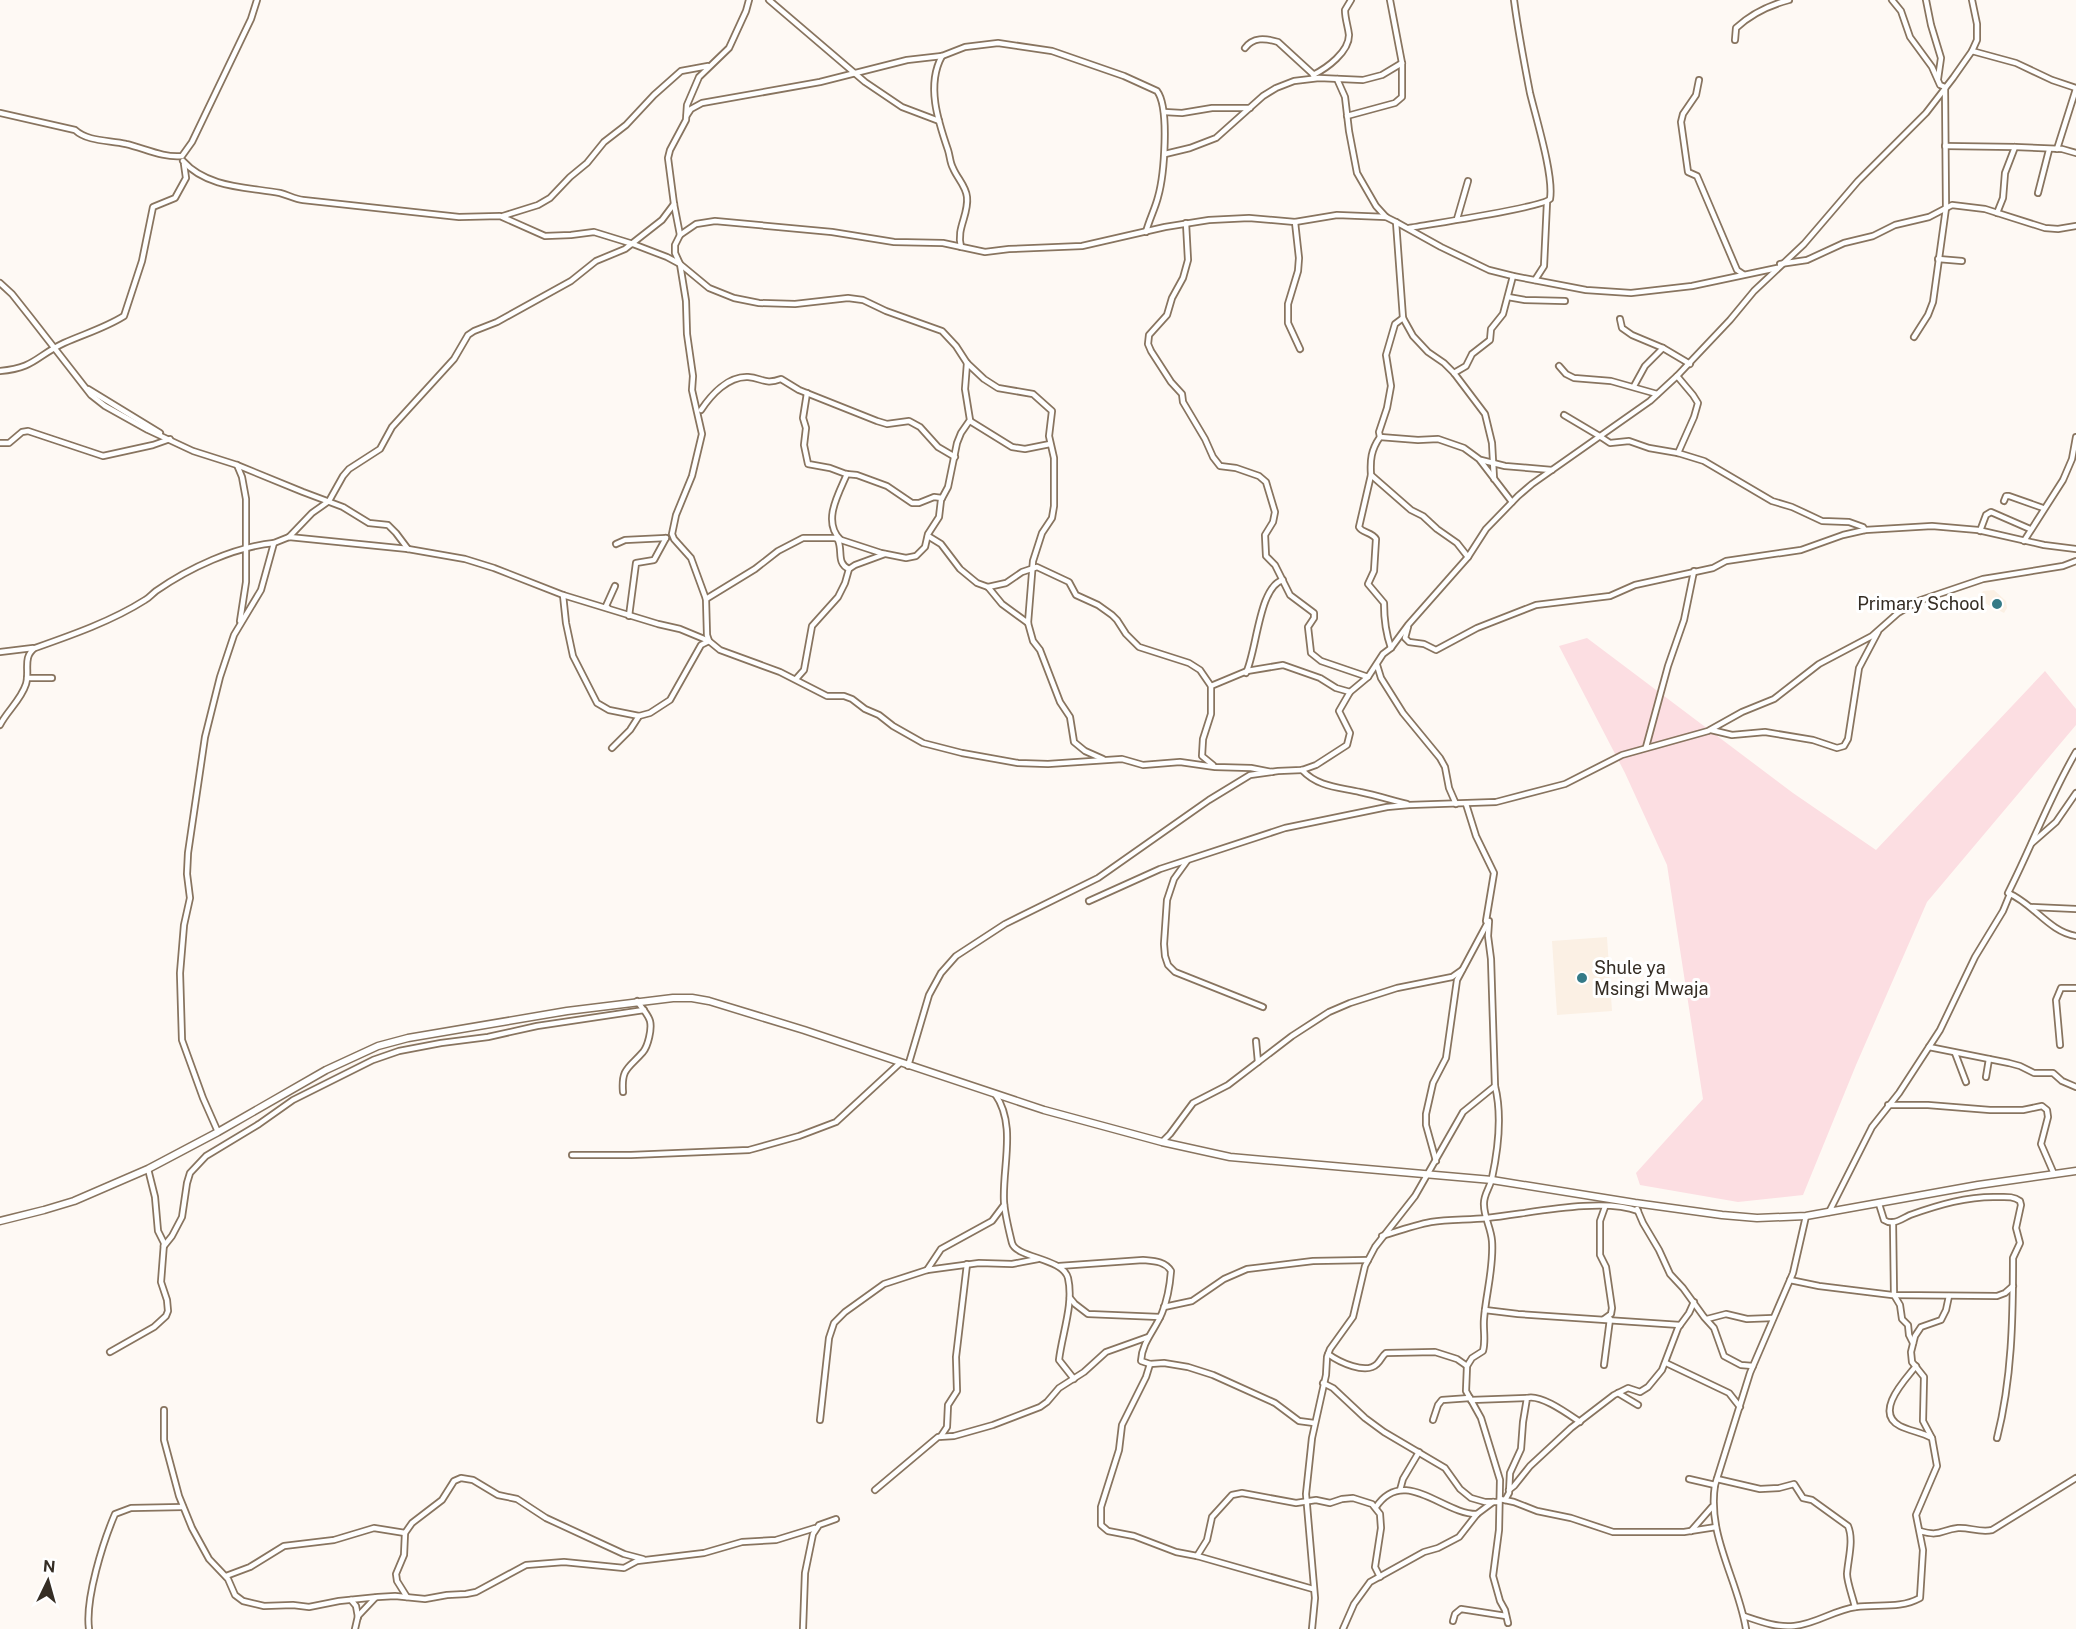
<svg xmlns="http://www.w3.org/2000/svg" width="2076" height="1629" font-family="'Public Sans',sans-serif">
  <rect width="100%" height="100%" fill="#fef9f4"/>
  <g fill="#fbf0e4">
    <polygon points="1994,590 2006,601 2007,608 2004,613 1979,600 1983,591"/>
    <polygon points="1607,937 1612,1011 1557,1015 1552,941"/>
  </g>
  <polygon fill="#fcdee2" points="1587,638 1793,793 1876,850 2045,671 2076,709 2076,725 1927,902 1856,1065 1803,1195 1738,1202 1640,1185 1636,1173 1703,1099 1667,865 1625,773 1559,646"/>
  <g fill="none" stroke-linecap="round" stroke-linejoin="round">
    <g stroke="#88745f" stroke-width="8">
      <g id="minor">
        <polyline points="769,0 865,82 902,107 939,121"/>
        <polyline points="1892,0 1901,11 1910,37 1932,67 1940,85 1945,87 1946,208 1933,302 1928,315 1914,337"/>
        <polyline points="1926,0 1931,25 1941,58 1938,79"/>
        <path d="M1735,40l1,-12c15,-14 34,-23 53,-28"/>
        <path d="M1245,48c8,-11 20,-10 33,-6l36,33"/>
        <polyline points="1972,51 2016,63 2052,80 2076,88"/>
        <path d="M942,56c-16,29 -4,65 6,94 2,6 2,13 5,18 4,10 13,18 14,29 2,18 -11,31 -6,50"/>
        <path d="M1313,75c14,-7 36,-23 36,-40 -1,-9 -4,-16 -4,-25l6,-10"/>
        <polyline points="1337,79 1345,97 1349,131 1357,173 1376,206 1386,217 1396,222 1441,247 1489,270 1513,276 1586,290 1631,293 1692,286 1777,268"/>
        <polyline points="1699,80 1696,95 1683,114 1681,122 1688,172 1697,176 1737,270 1743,274"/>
        <polyline points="1164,112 1182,113 1212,108 1250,108"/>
        <path d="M0,113l75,17c13,12 35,10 51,14 18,4 37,14 56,12l10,-14 59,-123 6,-19"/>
        <path d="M687,115l4,-6 11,-6 118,-21 87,-22 35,-4 23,-9 33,-4 54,8 72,25 33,15c13,17 7,85 1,106 -3,12 -9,23 -12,35"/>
        <polyline points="1347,116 1395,103 1402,97 1402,63 1390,0"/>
        <polyline points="1945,146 2015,147 2062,149 2076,153"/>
        <polyline points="2057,149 2076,89"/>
        <polyline points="1165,154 1190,148 1216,138 1263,96 1276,88 1294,81 1319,78 1363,80 1382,75 1402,63"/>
        <path d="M183,161c24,27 64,26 97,32 8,2 15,6 23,7l156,17 41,-1 45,20 26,-1 23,-3 39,12 34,13 13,7 29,24 25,10 25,5 36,1 53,-6 15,2 23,11 56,20 14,15 11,17 17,16 14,9 35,6 19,17 -3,25 5,22v48l-2,12 -10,15 -9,28 -5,62 5,18 7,9 20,52 10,15 4,25 11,9 18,8"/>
        <polyline points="2038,193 2049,150"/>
        <polyline points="1997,213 2003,198 2005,173 2015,147"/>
        <polyline points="503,216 538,205 550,198 570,177 587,163 604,142 626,125 654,95 681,71 708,66"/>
        <polyline points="1457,219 1468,181"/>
        <polyline points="1295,222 1299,258 1298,271 1288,304 1288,323 1300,349"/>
        <polyline points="1396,222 1403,318 1413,336 1428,352 1444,363 1454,373 1485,414 1492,443 1494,479"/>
        <polyline points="1186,223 1188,260 1183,278 1172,298 1167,315 1149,335 1148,344 1151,351 1171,382 1182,394 1183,402 1205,439 1213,457 1220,466 1236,468 1259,476 1266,482 1275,512 1273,522 1265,535 1266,556 1275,565 1290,595 1314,613 1314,618 1308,627 1311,653 1321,661 1368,677"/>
        <path d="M1409,228c21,-4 132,-20 141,-29 4,-23 -14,-81 -20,-106 -6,-31 -12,-62 -16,-93"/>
        <polyline points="680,235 696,224 715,221 832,232 894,242 943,243 985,252 1009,249 1082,246 1165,227 1209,220 1249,218 1295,222 1337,215 1386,217"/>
        <polyline points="1938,259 1962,261"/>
        <polyline points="1780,264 1807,260 1844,243 1873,236 1895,225 1929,217 1952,205 1985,209 2045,228 2058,229 2076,226"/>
        <polyline points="1535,280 1544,266 1547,202"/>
        <polyline points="0,283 12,294 31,318 91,395 105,406 148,430 193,451 237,465 303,492 343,507 369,523 388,525 396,533 408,549"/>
        <polyline points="1508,297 1525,300 1565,301"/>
        <path d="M1403,318l-8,6 -9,31 5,31 -4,22 -8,24 1,5c-9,13 -10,23 -9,38l40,35 12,6 14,13 20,14 11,14"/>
        <polyline points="1620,319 1622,328 1632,335 1663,348 1690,364"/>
        <polyline points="1559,366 1566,374 1574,378 1611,381 1657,394"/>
        <path d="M0,371c35,-3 36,-15 64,-28 20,-9 41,-15 60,-27l18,-55 11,-54 22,-9 11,-20 -2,-14"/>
        <polyline points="1454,373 1466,366 1472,354 1490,340 1491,329 1503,314 1513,276"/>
        <polyline points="1677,376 1693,395 1698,403 1694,417 1678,453"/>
        <polyline points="1634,386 1645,366 1663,348"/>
        <polyline points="88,389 160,433"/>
        <polyline points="807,393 803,418 806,428 804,445 808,464 830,468 846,474 857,475 887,486 912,503 919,503 934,497 942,498"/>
        <path d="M701,410c10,-15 27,-34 47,-33 14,1 17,8 33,2l18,11 78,31 10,3 22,-3 11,6 18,20 17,10"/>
        <polyline points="1564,415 1601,437"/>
        <polyline points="970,421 1012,447 1025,449 1050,444"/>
        <polyline points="1380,437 1418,440 1438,439 1464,448 1479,459 1512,502"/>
        <polyline points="1601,437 1610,443 1629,441 1649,448 1678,453 1704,461 1772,501 1792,507 1822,521 1849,522 1863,527 1865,530"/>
        <polyline points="0,443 9,443 22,432 28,431 103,456 153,445 170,439"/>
        <polyline points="1481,460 1505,466 1552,470"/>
        <polyline points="237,465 242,477 246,499 246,582 240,621"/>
        <path d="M847,474c-8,19 -25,47 -7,65l-2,1c5,11 -2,23 11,29"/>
        <path d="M1371,475l-12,52c3,6 13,5 17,12l-2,32 -6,13 16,19c0,15 2,31 7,45"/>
        <polyline points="2004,501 2006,496 2009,496 2043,508"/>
        <polyline points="1980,531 1986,515 1991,512 2030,529"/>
        <polyline points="928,536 941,544 960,569 977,583 988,587 1002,604 1028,623"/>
        <polyline points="289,537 312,513 329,501 343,476 349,469 380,449 392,427 454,359 468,335 474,331 497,322 571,281 596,261 625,249 662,220 674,204"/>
        <polyline points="2024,541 2063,480 2072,459 2076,437"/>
        <polyline points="616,544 625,540 666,538"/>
        <polyline points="988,587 1006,583 1022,572 1037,567 1069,582 1076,595 1098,605 1112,615 1117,620 1126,634 1139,647 1189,663 1200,670 1211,686 1211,714 1203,739 1202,756 1213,765"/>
        <polyline points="563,595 566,623 573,656 597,703 609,710 639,716"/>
        <polyline points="706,599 755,569 778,551 803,538 835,538 881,553 906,558 916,556 925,547 928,534 939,517 941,500 948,487 957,443 961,433 970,420 965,389 967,363"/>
        <polyline points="608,608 606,606 615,586"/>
        <polyline points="629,616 636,563 654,560 666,538"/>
        <polyline points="1408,627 1405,638 1409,642 1424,644 1436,650 1477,628 1536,605 1610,596 1635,585 1713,568 1726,561 1801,550 1843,535 1865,530 1932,526 1978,530 2044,545 2076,549"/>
        <polyline points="0,652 33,648"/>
        <polyline points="1377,665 1381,678 1403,713 1440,758 1445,767 1449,788 1456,804"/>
        <path d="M1246,673c11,-23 13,-87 37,-93"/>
        <polyline points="27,678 52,678"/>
        <polyline points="796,679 804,670 812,626 838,597 845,583 849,569 855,565 885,554"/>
        <polyline points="1211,686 1247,671 1283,665 1320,678 1336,688 1350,692"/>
        <path d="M0,725c7,-14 21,-25 26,-41 4,-13 -4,-27 9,-36 37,-13 77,-27 110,-48 4,-2 7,-6 11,-9 33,-23 78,-44 118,-48"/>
        <polyline points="1711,730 1732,735 1765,732 1813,740 1837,748 1844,746 1848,739 1859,668 1878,632"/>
        <polyline points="1646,747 1668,666 1684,620 1694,571"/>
        <polyline points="612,748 630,730 639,716 650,713 670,700 701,645 709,641 707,635 706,599 691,558 674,539 672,534 676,515 692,476 702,434 692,390 693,376 687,334 686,301 680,264 675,253 675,245 680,235 674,204 668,158 670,150 686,120 687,105 699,77 729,48 746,11 749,0"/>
        <path d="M2076,752c-27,46 -44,94 -68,141 25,10 41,39 68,43"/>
        <path d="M1302,770c16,17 36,17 58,22 15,3 31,8 47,12"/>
        <polyline points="2032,843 2056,822 2076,793"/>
        <polyline points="1187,861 1174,879 1167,900 1164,944 1165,956 1168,965 1175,972 1263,1007"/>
        <polyline points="1089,901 1160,869 1285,828 1387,807 1409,805 1496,802 1565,784 1622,755 1708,731 1742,712 1774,699 1819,664 1872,636 1898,613 1918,601 1983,579 2063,566 2076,561"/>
        <polyline points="2031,907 2076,909"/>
        <polyline points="1256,1041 1258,1062"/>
        <polyline points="2060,1045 2056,1000 2061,988 2076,988"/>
        <polyline points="1929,1047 2009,1063 2020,1066 2034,1073 2053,1073 2062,1081 2076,1087"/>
        <polyline points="1955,1053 1966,1082"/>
        <polyline points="908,1066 929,995 941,973 956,956 1005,924 1098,878 1209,800 1250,775 1278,771 1302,770 1316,765 1347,745 1350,733 1339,711 1350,692 1368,677 1383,654 1391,648 1408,625 1468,557 1486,529 1518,496 1532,484 1650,401 1677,376 1730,320 1754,291 1804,244 1858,181 1926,113 1953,78 1972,51 1977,40 1977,24 1972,0"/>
        <polyline points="1986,1077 1989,1059"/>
        <path d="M1495,1086c7,28 3,64 -3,92 -2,10 -9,17 -8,27 0,12 7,23 8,36 2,26 -6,52 -8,78 -1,11 2,21 -1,32l-11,7 -5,8 -1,25 15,27 19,62 -1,50 -6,46 7,25 5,9 3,13"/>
        <path d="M623,1092c-2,-24 6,-24 20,-40 5,-6 9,-23 7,-31 -2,-7 -9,-14 -13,-20"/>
        <path d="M995,1094c22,31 7,73 9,108 1,13 5,29 8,41 4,15 51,15 56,35 6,26 -6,56 -9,82l15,19"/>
        <polyline points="1888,1105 1928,1105 1990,1110 2023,1110 2042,1106 2047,1110 2048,1117 2041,1144 2054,1174"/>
        <polyline points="218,1132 203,1098 182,1040 180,973 184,925 190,898 187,874 188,853 205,737 220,677 234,635 261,590 274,543 289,537 408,549 465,559 494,568 563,595 658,624 680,629 709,641 720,650 780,672 827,696 844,696 852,699 865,709 879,715 893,726 923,743 962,753 1018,763 1048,764 1122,759 1143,765 1180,762 1215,767 1251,768 1272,772"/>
        <polyline points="1162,1142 1170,1134 1193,1103 1228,1085 1292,1036 1329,1012 1350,1003 1397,988 1452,977 1462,970"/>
        <polyline points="572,1155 631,1155 749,1150 799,1136 836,1122 900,1063"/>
        <polyline points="1436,1161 1426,1125 1426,1114 1433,1083 1446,1058 1457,980 1488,922"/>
        <path d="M1879,1204l5,16c9,6 17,-1 26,-5 28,-10 58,-19 88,-18 8,0 15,-1 22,4l1,4 -5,23 4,15 -7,15c0,60 -1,121 -16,180"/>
        <polyline points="1637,1209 1643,1223 1659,1250 1670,1274 1683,1288 1704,1317 1714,1328 1724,1356 1741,1365 1753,1366"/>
        <polyline points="1829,1212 1872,1127 1899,1093 1940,1030 1975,957 2003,911 2010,894"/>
        <polyline points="1893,1222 1894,1295 1900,1305 1902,1319 1908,1325 1909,1335 1913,1343"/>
        <path d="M1382,1236c16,-5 33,-11 49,-14 18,-3 37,-2 56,-4 40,-4 114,-21 151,-7"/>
        <polyline points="164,1246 172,1236 182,1217 187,1183 190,1173 206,1156 259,1124 293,1100 373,1060 399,1051 441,1043 488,1037 537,1026 644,1010"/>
        <path d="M1059,1266l84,-6c11,1 22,1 28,11 -1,13 -4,30 -9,42 -7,17 -20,29 -21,48l9,3 14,-1 24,4 25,8 62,28 24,18 15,2"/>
        <polyline points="927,1270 941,1249 992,1221 1004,1205"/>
        <polyline points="1790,1280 1819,1286 1892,1295 1997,1296 2005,1293 2013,1286"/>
        <polyline points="1070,1298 1075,1304 1088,1314 1160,1317"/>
        <polyline points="1164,1307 1192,1301 1224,1279 1247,1269 1313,1261 1368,1260"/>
        <polyline points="1485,1310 1518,1314 1680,1325"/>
        <polyline points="1604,1319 1611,1314 1612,1308 1606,1267 1600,1255 1600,1221 1605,1207"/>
        <polyline points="1707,1319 1726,1314 1747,1319 1773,1318"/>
        <polyline points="110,1352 154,1327 166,1316 168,1311 167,1300 161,1282 164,1243 158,1231 155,1197 148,1169"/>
        <path d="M1328,1354c11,8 38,21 49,10 4,-4 5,-8 9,-11l49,-1 22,7 10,7"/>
        <polyline points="1666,1363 1729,1393 1740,1407"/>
        <polyline points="1150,1364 1146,1377 1122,1425 1119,1450 1101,1507 1101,1525 1108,1531 1134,1536 1176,1552 1197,1556 1313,1589"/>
        <polyline points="1604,1365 1610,1319"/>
        <polyline points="1323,1383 1333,1388 1365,1418 1384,1432 1445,1468 1460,1489 1471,1498 1485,1502 1499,1502"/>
        <polyline points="1618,1393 1638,1405"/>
        <polyline points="1471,1400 1527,1398"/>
        <polyline points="164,1410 164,1440 179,1496 192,1528 209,1559 228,1579 235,1595 243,1601 264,1606 293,1605 309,1607 339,1601 378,1597 395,1596 425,1599 447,1595 466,1594 476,1592 526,1565 564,1562 624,1568 637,1561 704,1553 742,1542 776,1540 815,1528"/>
        <polyline points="820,1420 829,1338 834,1323 845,1312 884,1284 927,1270 979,1263 1012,1264 1038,1259"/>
        <polyline points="1433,1420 1438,1405 1442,1400 1470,1398"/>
        <polyline points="941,1436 947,1427 948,1405 957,1391 956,1357 967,1264"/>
        <polyline points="1932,1438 1923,1421 1924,1377 1912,1362 1911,1352 1915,1336 1921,1327 1941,1320 1946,1310 1949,1296"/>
        <polyline points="1689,1479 1715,1485"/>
        <path d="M1717,1479l43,10 19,-1 15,-4 9,14 9,2 36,26c6,14 0,33 -1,48 0,8 6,24 8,33"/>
        <polyline points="875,1490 938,1437 954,1436 993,1425 1040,1407 1047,1402 1059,1388 1084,1372 1106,1352 1148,1337"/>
        <polyline points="1400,1490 1403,1479 1419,1452"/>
        <polyline points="1509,1490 1514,1486 1530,1466 1571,1428 1614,1395 1628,1388 1640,1392 1648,1387 1662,1370 1678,1328 1689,1313 1694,1302"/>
        <polyline points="1500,1499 1514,1502 1537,1511 1571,1518 1613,1532 1684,1532 1716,1527"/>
        <path d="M1505,1500l4,-7 1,-20 11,-24 2,-27 4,-24c14,-4 41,16 53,24"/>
        <path d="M1376,1507c28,-42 68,8 101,7"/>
        <polyline points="1691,1531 1712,1507"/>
        <path d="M1920,1531c21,6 20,-1 38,-3 11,-1 22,5 34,2l84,-52"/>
        <polyline points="1197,1556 1207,1540 1212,1517 1232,1495 1242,1493 1296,1503 1316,1500 1330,1503 1342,1499 1353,1498 1372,1504 1380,1514 1381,1528 1375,1567 1380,1577"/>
        <polyline points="226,1576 250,1567 284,1546 334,1540 374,1528 405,1533"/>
        <polyline points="407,1597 397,1581 396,1574 404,1555 405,1533 412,1523 442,1500 454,1481 461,1478 473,1480 498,1495 517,1499 546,1518 624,1554 643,1559"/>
        <polyline points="351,1600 356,1606 358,1617"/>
        <path d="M1744,1616c15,5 33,12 50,10 22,-2 40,-16 62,-19 22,-3 44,2 64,-9l3,-48 -7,-35 21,-49 -5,-28c-11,-6 -22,-7 -32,-12 -27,-14 6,-47 16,-60"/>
        <polyline points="1453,1621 1455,1614 1461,1609 1506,1616"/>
        <path d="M89,1629c-4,-30 14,-87 26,-115l16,-6 52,-1"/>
        <polyline points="355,1629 358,1616 375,1598"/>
        <polyline points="803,1629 805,1573 813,1534 819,1525 836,1519"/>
        <polyline points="1312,1629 1315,1598 1306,1494 1312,1438 1326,1375 1327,1357 1330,1349 1353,1317 1365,1266 1375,1247 1415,1196 1463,1112 1495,1086 1491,959 1488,936 1489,921 1486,921 1494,873 1476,836 1466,804"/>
        <polyline points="1343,1629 1354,1604 1370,1582 1424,1552 1438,1548 1459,1537 1477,1514 1493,1502"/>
        <path d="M1746,1629c-8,-49 -39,-93 -31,-144l35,-112 43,-100 13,-57"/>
      </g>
    </g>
    <g stroke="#88745f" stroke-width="9">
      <polyline id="secondary" points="0,1221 44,1210 74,1201 148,1169 218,1132 326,1070 378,1046 408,1038 567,1011 673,998 692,998 709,1001 804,1030 1044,1110 1162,1142 1230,1157 1492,1180 1635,1203 1722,1215 1757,1218 1806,1216 1978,1185 2076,1171"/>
    </g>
    <use href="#minor" stroke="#fff" stroke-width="4.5"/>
    <use href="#secondary" stroke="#fff" stroke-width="6"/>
  </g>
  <g fill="#347a87" stroke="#fff" stroke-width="2">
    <circle cx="1997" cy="604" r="6"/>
    <circle cx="1582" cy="978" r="6"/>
  </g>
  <g text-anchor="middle" stroke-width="6" stroke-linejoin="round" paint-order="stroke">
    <g font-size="18" fill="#352d24" stroke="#fff" text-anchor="end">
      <text x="1985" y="610">Primary School</text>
      <text x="1594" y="974" text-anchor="start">Shule ya<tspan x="1594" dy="21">Msingi Mwaja</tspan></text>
    </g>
  </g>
  <g transform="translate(48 1581) rotate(5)" stroke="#ffffff" stroke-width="4.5" paint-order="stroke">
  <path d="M0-4.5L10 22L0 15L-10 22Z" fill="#352d24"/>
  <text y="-9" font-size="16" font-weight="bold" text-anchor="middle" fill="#352d24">N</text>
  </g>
</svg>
